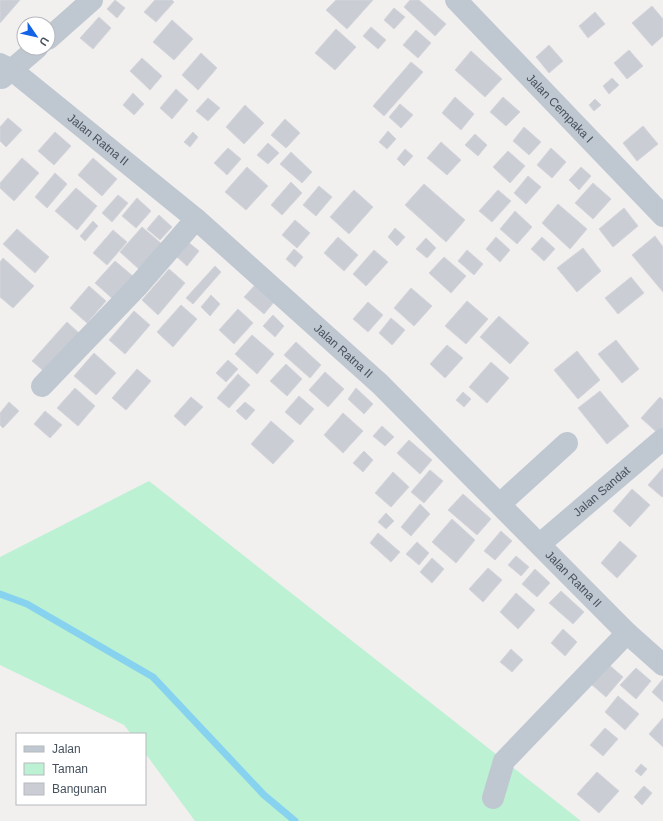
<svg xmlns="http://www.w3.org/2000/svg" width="663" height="821" font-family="Arial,sans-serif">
  <rect width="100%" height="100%" fill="#f2efef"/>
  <polygon fill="#bcf1d3" points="149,481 581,821 195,821 145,753 145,734 131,734 124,725 0,665 0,557"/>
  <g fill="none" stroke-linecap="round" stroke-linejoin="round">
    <polyline stroke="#87d3ef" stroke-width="7" points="0,594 27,604 153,677 264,795 295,821"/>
  </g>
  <g fill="#cbcdd5" stroke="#d3d5db">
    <polygon points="0,0 20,0 0,23"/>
    <polygon points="115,0 125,8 117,18 107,9"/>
    <polygon points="155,0 172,0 174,2 156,22 144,12"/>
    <polygon points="336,0 373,0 347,29 326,10"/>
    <polygon points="410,0 419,0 446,24 435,36 404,7"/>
    <polygon points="652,6 663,19 663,36 652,46 632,23"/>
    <polygon points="394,8 405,17 394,29 384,20"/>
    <polygon points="595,12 605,24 588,38 579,26"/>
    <polygon points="99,17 111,28 93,49 80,38"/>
    <polygon points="172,20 193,39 174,60 153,42"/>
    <polygon points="371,27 386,40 378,49 363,36"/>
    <polygon points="336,29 356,47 335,70 315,53"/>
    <polygon points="416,30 431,43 418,58 403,45"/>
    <polygon points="549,45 563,61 549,73 536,57"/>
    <polygon points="629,50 643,66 627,79 614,63"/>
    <polygon points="471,51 502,79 485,97 455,70"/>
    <polygon points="201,53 217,68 198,90 182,75"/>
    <polygon points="142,58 162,76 150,90 130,71"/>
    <polygon points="411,62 423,72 384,116 373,106"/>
    <polygon points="612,78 619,85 609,94 603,86"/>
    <polygon points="176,89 188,100 172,119 160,108"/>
    <polygon points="133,93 144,104 134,115 123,105"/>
    <polygon points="455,97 474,114 461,130 442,113"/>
    <polygon points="503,97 520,112 506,126 490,112"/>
    <polygon points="208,98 220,108 208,121 196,111"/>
    <polygon points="595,99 601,105 594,111 589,105"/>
    <polygon points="400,104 413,115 401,128 389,117"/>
    <polygon points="245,105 264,123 244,144 226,127"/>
    <polygon points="8,118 22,130 6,147 0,141 0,127"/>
    <polygon points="285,119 300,133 286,148 271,135"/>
    <polygon points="643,126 658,144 637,161 623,143"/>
    <polygon points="524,127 541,142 529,155 513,141"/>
    <polygon points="388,131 396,139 387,149 379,142"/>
    <polygon points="55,132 71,146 54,165 38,151"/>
    <polygon points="193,132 198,137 190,147 184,142"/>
    <polygon points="475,134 487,145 478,156 465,145"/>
    <polygon points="441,142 461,160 447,175 427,158"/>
    <polygon points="268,143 279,153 268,164 257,155"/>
    <polygon points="228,148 241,159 227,175 214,163"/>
    <polygon points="551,148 566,162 552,178 537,165"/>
    <polygon points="405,149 413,156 404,166 397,159"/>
    <polygon points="508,151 525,166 510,183 493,167"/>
    <polygon points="291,152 312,172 302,183 280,164"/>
    <polygon points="22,158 39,173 14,201 0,188 0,183"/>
    <polygon points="93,158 117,179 102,196 78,175"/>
    <polygon points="247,167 268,186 246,210 225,192"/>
    <polygon points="581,167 591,176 579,190 569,180"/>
    <polygon points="55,173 67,184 47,208 35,197"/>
    <polygon points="528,176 541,187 526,204 514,193"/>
    <polygon points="291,182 302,193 282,215 271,205"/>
    <polygon points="593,183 611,199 593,219 575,203"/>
    <polygon points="424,184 465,220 446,242 405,205"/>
    <polygon points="319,186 332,197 316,216 303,205"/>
    <polygon points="76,188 97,206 77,230 55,211"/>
    <polygon points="354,190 373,207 349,234 330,217"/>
    <polygon points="498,190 511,201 492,222 479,211"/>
    <polygon points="118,195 128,203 112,222 102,213"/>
    <polygon points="137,198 151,211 136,228 122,216"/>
    <polygon points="558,204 587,229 570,249 542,223"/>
    <polygon points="624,208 638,226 613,247 599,229"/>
    <polygon points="515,211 532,227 517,244 500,229"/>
    <polygon points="159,215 172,227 160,240 147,229"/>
    <polygon points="295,220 310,233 297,248 282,235"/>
    <polygon points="93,221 98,226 85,241 80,236"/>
    <polygon points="142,227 163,245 140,270 120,252"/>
    <polygon points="395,228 405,237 397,246 388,237"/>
    <polygon points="17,229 49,257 35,273 3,244"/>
    <polygon points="113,230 127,242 107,265 93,253"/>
    <polygon points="655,236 663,247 663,292 632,255"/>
    <polygon points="338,237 358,255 344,271 324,253"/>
    <polygon points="496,237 510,250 500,262 486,249"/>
    <polygon points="542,237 555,249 544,261 531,249"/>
    <polygon points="426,238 436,248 427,258 416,249"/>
    <polygon points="188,242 199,251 187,266 176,256"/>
    <polygon points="583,248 601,271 577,292 557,268"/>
    <polygon points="294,249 303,257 295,267 286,259"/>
    <polygon points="374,250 388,262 366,286 353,274"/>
    <polygon points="467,250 483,264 474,275 458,261"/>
    <polygon points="444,257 466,276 451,293 429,273"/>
    <polygon points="3,258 34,286 13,308 0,297 0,262"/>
    <polygon points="115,261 134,277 114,300 95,283"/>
    <polygon points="215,266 221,272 193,304 186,298"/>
    <polygon points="169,269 185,283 158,315 142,300"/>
    <polygon points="631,277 644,293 618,314 605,298"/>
    <polygon points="256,284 275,301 264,314 244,297"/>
    <polygon points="89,286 106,301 87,323 70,308"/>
    <polygon points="411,288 432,306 414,326 394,308"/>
    <polygon points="211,295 220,304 210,316 201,307"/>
    <polygon points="467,301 488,319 466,344 445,326"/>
    <polygon points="368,302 383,315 368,332 353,319"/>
    <polygon points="181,305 197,319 173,347 157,332"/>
    <polygon points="238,309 253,323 234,344 219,330"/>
    <polygon points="134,311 150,325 125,354 109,340"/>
    <polygon points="273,315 284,326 275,337 263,326"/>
    <polygon points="499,316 529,343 510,364 480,337"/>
    <polygon points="391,318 405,330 392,345 379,333"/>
    <polygon points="67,322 80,334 46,373 32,361"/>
    <polygon points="252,335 274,354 257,374 235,354"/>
    <polygon points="616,340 639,369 622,383 598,354"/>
    <polygon points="296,342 321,365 310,378 284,355"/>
    <polygon points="447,345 463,358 445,378 430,364"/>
    <polygon points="577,351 600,380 578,399 554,370"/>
    <polygon points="94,353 116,373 96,395 74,376"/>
    <polygon points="228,360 238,369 226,382 216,373"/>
    <polygon points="491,362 509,378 487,403 469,387"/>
    <polygon points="286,364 302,379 287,396 270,381"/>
    <polygon points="137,369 151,381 126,410 112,398"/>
    <polygon points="325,372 344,389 328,407 309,390"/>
    <polygon points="238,374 250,385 229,408 217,398"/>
    <polygon points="75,388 95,406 78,426 57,408"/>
    <polygon points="356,388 373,404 364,414 348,399"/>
    <polygon points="600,391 629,426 607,444 578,408"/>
    <polygon points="463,392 471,399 464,407 456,400"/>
    <polygon points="299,396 314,409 300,425 285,412"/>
    <polygon points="191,397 203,407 185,426 174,416"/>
    <polygon points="660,397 663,400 663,434 661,436 641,418"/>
    <polygon points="9,402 19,411 3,428 0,425 0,413"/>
    <polygon points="245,402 255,410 246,420 236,411"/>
    <polygon points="45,411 62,425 50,438 34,424"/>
    <polygon points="343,413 363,431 343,453 324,435"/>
    <polygon points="271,421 294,441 273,464 251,444"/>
    <polygon points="382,426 394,437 385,446 373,436"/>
    <polygon points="409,440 432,460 420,474 397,453"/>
    <polygon points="364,451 373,460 363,472 353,463"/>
    <polygon points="663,468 663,496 662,497 648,485"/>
    <polygon points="430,470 443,481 424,503 411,492"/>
    <polygon points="393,472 409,487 391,507 375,493"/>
    <polygon points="632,489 650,505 630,527 613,511"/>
    <polygon points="463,494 491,519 477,535 448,510"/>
    <polygon points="420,504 430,514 411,536 401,527"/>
    <polygon points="386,513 394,521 386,529 378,522"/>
    <polygon points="452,519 475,540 456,563 432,542"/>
    <polygon points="501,531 512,541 495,560 484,551"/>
    <polygon points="378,533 400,552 391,562 370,543"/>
    <polygon points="620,541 637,556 617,578 601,563"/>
    <polygon points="417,542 429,553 419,565 406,554"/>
    <polygon points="516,556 529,567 521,576 508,565"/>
    <polygon points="432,558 444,569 432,583 420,572"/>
    <polygon points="488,568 502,580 483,602 469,589"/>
    <polygon points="535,569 550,583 537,597 522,584"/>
    <polygon points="561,591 584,612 573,624 549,603"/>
    <polygon points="516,593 535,610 518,629 500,612"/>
    <polygon points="563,629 577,642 565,656 551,643"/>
    <polygon points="511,649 523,660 512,672 500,662"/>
    <polygon points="608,664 623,677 606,697 591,684"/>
    <polygon points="636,668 651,681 636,699 620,685"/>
    <polygon points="663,679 663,702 652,692"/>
    <polygon points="618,696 639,714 625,730 605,712"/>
    <polygon points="663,718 663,747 649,734"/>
    <polygon points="605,728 618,739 603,756 590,745"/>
    <polygon points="641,764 647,769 641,776 635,771"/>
    <polygon points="597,772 619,791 599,813 577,794"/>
    <polygon points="644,786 652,793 642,805 634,797"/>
  </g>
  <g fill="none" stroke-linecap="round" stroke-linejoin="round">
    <g stroke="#bfc8d1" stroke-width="22">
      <path id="s1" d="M456,0l207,216"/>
      <polyline points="48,39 92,0"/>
      <path id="s2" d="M0,64l12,6 184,149 184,165 247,249 36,32"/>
      <polyline points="2,78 37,48"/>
      <polyline points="42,386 137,287 196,219"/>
      <polyline points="500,504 567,443"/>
      <path id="s3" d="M540,544l123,-105"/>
      <polyline points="493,798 504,761 627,633"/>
    </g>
  </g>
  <g text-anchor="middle" stroke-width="4" stroke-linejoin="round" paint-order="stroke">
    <g font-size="12" fill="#46515d" stroke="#fff">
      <text dy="4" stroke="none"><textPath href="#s1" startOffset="150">Jalan Cempaka I</textPath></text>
      <text dy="4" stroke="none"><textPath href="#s2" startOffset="124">Jalan Ratna II</textPath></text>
      <text dy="4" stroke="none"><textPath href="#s2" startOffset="448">Jalan Ratna II</textPath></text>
      <text dy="4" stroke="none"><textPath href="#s3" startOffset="81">Jalan Sandat</textPath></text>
      <text dy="4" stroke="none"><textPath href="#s2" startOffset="772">Jalan Ratna II</textPath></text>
    </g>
  </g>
  <rect x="16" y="733" width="130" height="72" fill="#ffffff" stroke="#b5b9be"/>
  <rect x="24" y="746" width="20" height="6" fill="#bfc8d1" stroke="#b5b9be"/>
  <text x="52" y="753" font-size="12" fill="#46515d">Jalan</text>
  <rect x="24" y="763" width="20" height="12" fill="#bcf1d3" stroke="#b5b9be"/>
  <text x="52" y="773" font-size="12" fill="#46515d">Taman</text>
  <rect x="24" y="783" width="20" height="12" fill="#cbcdd5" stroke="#b5b9be"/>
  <text x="52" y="793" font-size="12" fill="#46515d">Bangunan</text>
  <g transform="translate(36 36) rotate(124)"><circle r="19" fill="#ffffff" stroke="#b5b9be"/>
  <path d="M0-3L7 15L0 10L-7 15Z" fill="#1363e7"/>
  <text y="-6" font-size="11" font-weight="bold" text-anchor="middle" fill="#46515d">U</text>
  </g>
</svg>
